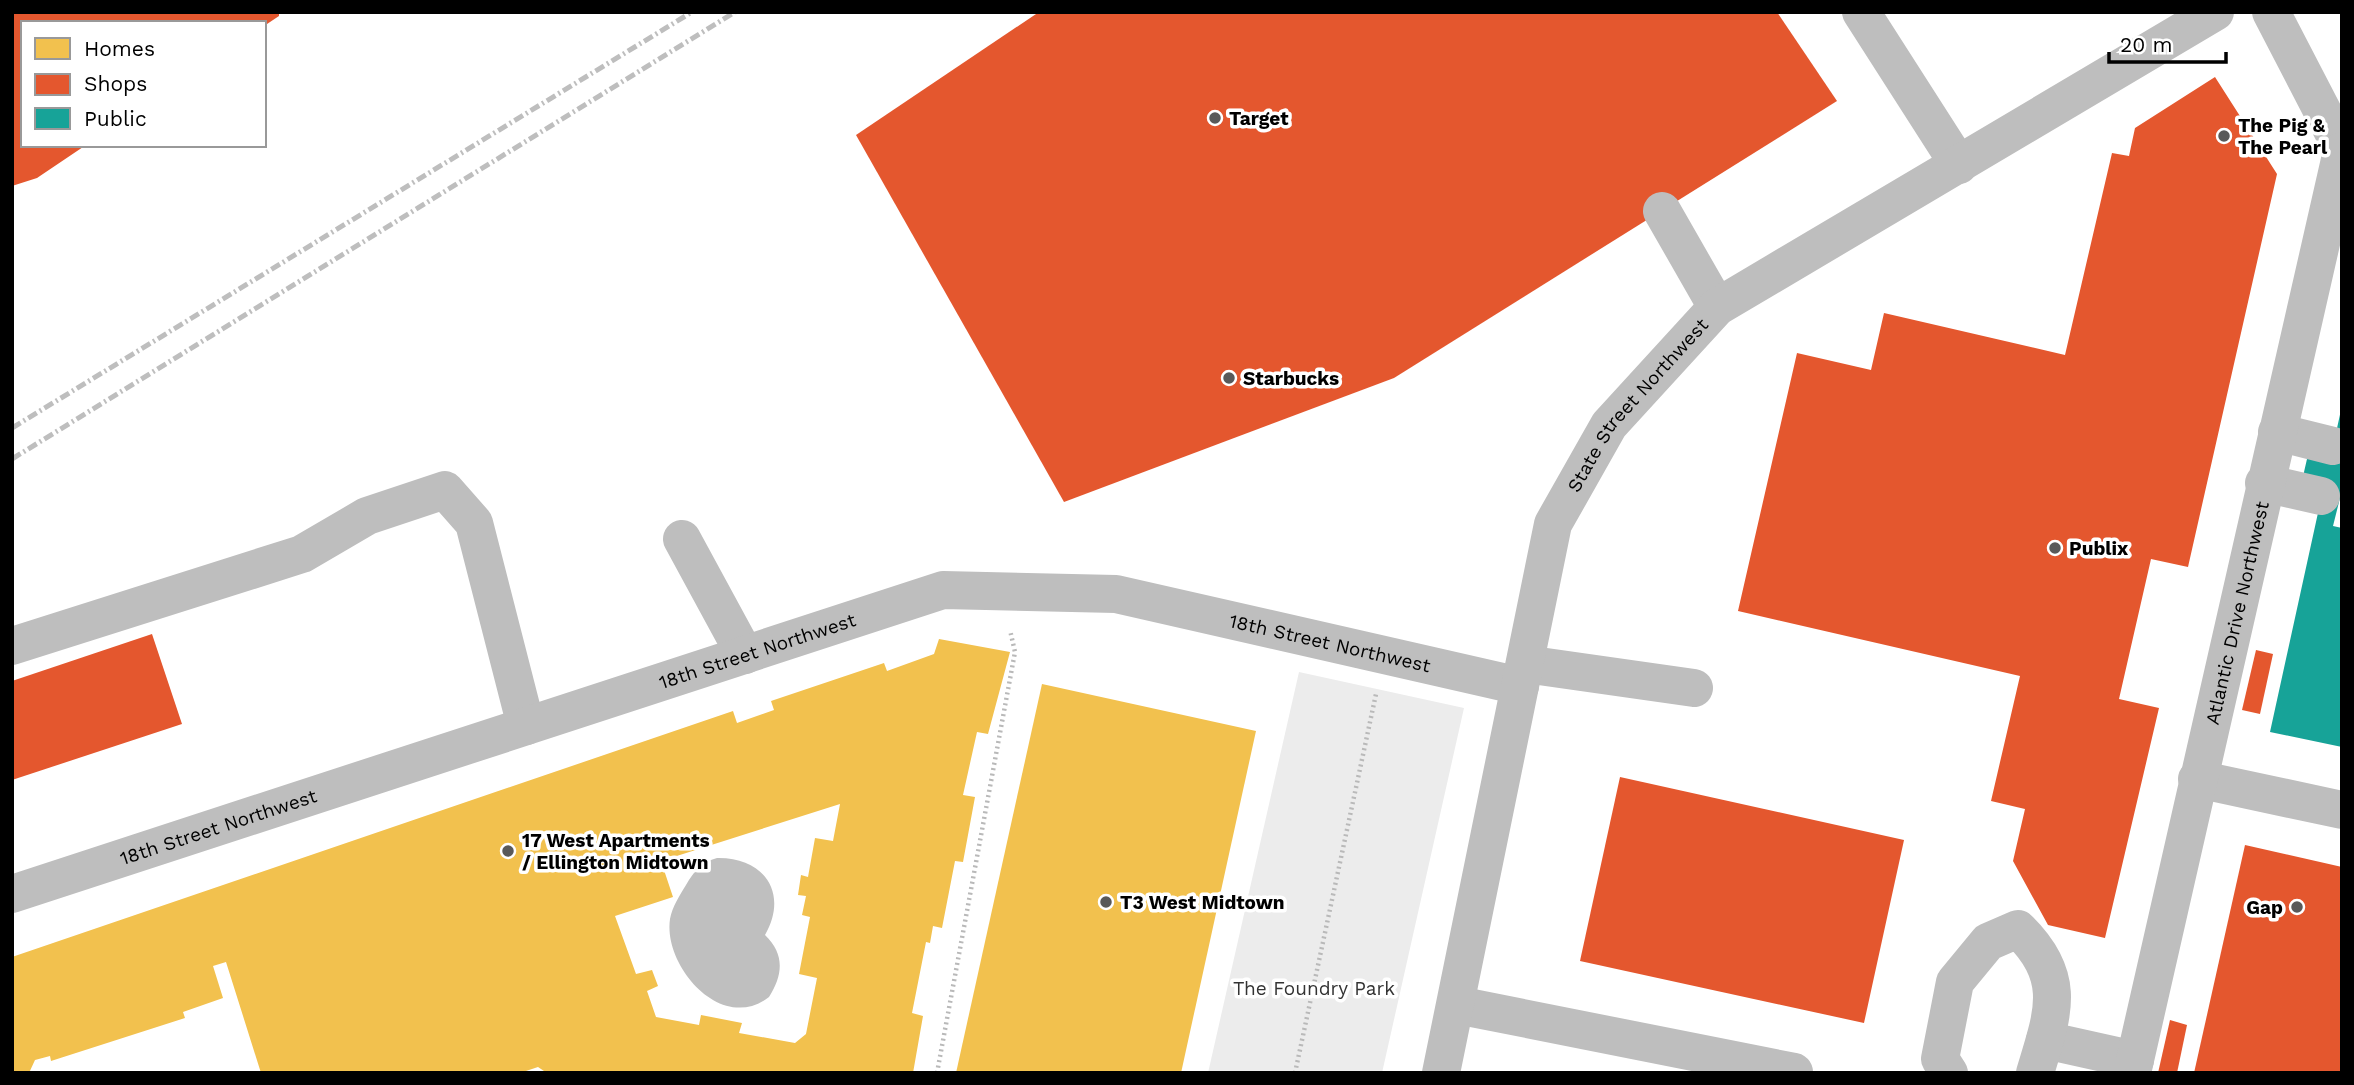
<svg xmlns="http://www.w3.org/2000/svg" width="2354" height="1085" font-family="'Work Sans',sans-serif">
  <rect width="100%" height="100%" fill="#fff"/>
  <polygon fill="#ececec" points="1299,672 1464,708 1382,1073 1208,1073"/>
  <path fill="#bfbfbf" d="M717,858c47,-1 72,35 48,77 20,19 18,40 4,62 -47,37 -106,-31 -99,-78 2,-12 10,-24 16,-34 8,-14 16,-23 31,-27z"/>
  <g fill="#f2c14e" fill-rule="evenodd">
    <path d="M939,639l71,13 -22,82 -11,-2 -14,63 12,2 -12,65 -8,-1 -13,67 -9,-2 -3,17 -4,-1 -14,71 11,3 -10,57h-366l-9,-6 -18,6h-259l-35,-111 -13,4 10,32 -40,14 2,6 -134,43 -1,-5 -15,4 -6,13h-17v-116l721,-246 4,12 37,-13 -3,-9 113,-38 3,8 47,-17zM840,804l-7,37 -18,-3 -7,39 -7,-2 -3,20 8,1 -4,19 8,2 -11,57 18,4 -11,56 -11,9 -56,-10 3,-10 -41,-8 -2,10 -43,-8 -9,-26 11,-5 -6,-16 -16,4 -21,-58 58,-19 -12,-36z"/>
    <polygon points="1042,684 1256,731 1181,1073 956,1073"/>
  </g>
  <g fill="#e4572e">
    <polygon points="12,12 279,12 279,16 264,26 264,23 23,23 23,145 86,145 37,178 12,186"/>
    <polygon points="1039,12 1777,12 1837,101 1394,378 1064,502 856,135"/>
    <polygon points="2215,77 2277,174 2188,567 2151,559 2119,699 2159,708 2105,938 2048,925 2013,861 2025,809 1991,801 2020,676 1738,611 1797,353 1871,370 1884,313 2065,355 2112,153 2129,156 2135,128"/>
    <polygon points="152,634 182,724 12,780 12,681"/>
    <polygon points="2256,650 2273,654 2260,714 2242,710"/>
    <polygon points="1620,777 1904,840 1864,1023 1580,961"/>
    <polygon points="2245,845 2342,867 2342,1073 2194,1073"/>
    <polygon points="2170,1020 2187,1025 2177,1073 2158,1073"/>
  </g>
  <polygon fill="#17a398" points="2341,410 2342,490 2333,526 2342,528 2342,747 2270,732 2323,490 2301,485 2310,446 2332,451"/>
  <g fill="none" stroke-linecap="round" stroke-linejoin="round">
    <g stroke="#b9b9b9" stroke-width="4.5" stroke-dasharray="2 3.5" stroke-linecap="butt">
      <polyline points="937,1073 1015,652 1010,630"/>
      <polyline points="1295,1073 1376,694"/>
    </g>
    <g stroke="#bebebe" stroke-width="38">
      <polyline points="1861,12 1959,165"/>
      <polyline points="2271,12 2342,149"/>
      <polyline points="1662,211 1717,307"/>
      <polyline points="2277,432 2333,446"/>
      <polyline points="2264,483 2321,496"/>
      <polyline points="682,539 745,655"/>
      <polyline points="12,646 302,554 367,516 445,490 474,523 526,726"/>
      <polyline points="1525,664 1694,688"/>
      <polyline points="2197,779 2342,810"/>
      <path id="s1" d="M12,894l931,-304 173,4 404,92"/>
      <polyline points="1457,1005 1794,1072"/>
      <polyline points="2045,1040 2135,1060"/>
      <path id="s2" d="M1441,1073l112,-549 56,-99 108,-118 498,-295"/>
      <path d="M1949,1073l-9,-14 15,-77 33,-40 30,-13c50,49 35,84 17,144"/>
      <path id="s3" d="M2132,1073l210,-922"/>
    </g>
    <g stroke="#bebebe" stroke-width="5" stroke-dasharray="10 3.5 2 3.5" stroke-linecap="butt">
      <polyline points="12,428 692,12"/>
      <polyline points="12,459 735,12"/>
    </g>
  </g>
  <g fill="#595959" stroke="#fff" stroke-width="2.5">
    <circle cx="1215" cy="118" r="7"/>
    <circle cx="2224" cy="136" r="7"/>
    <circle cx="1229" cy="378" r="7"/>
    <circle cx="2055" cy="548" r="7"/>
    <circle cx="508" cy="851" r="7"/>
    <circle cx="1106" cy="902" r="7"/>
    <circle cx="2297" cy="907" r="7"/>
  </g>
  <g text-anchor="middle" stroke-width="7" stroke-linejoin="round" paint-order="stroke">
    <g font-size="19" font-weight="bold" fill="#000" stroke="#fff" text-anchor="start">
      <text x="1229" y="125">Target</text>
      <text x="2238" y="132">The Pig &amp;<tspan x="2238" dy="22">The Pearl</tspan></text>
      <text x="1243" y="385">Starbucks</text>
      <text x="2069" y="555">Publix</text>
      <text x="522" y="847">17 West Apartments<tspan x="522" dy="22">/ Ellington Midtown</tspan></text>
      <text x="1120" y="909">T3 West Midtown</text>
      <text x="2283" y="914" text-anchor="end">Gap</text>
    </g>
    <g font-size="19" fill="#000" stroke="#fff">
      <text dy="7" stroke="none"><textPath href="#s2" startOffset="707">State Street Northwest</textPath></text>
      <text dy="7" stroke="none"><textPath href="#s3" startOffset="472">Atlantic Drive Northwest</textPath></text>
      <text dy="7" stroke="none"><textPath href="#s1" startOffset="1372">18th Street Northwest</textPath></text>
      <text dy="7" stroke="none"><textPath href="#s1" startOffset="784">18th Street Northwest</textPath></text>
      <text dy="7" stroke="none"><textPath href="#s1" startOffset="217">18th Street Northwest</textPath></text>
    </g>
    <g font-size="19" fill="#333" stroke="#fff">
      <text x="1314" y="995">The Foundry Park</text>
    </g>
  </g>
  <rect width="2354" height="1085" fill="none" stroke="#000000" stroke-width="28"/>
  <rect x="21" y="21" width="245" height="126" fill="#ffffff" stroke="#999999" stroke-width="2"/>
  <rect x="35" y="38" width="35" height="21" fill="#f2c14e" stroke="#999999" stroke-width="2"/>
  <text x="84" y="56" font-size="21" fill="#000000">Homes</text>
  <rect x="35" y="74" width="35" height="21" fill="#e4572e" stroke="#999999" stroke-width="2"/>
  <text x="84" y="91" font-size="21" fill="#000000">Shops</text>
  <rect x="35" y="108" width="35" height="21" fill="#17a398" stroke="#999999" stroke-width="2"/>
  <text x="84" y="126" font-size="21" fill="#000000">Public</text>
  <path d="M2109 52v10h117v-10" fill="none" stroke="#000000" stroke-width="3.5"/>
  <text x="2120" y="52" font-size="21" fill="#000000" stroke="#ffffff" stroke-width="5" paint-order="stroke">20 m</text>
</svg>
